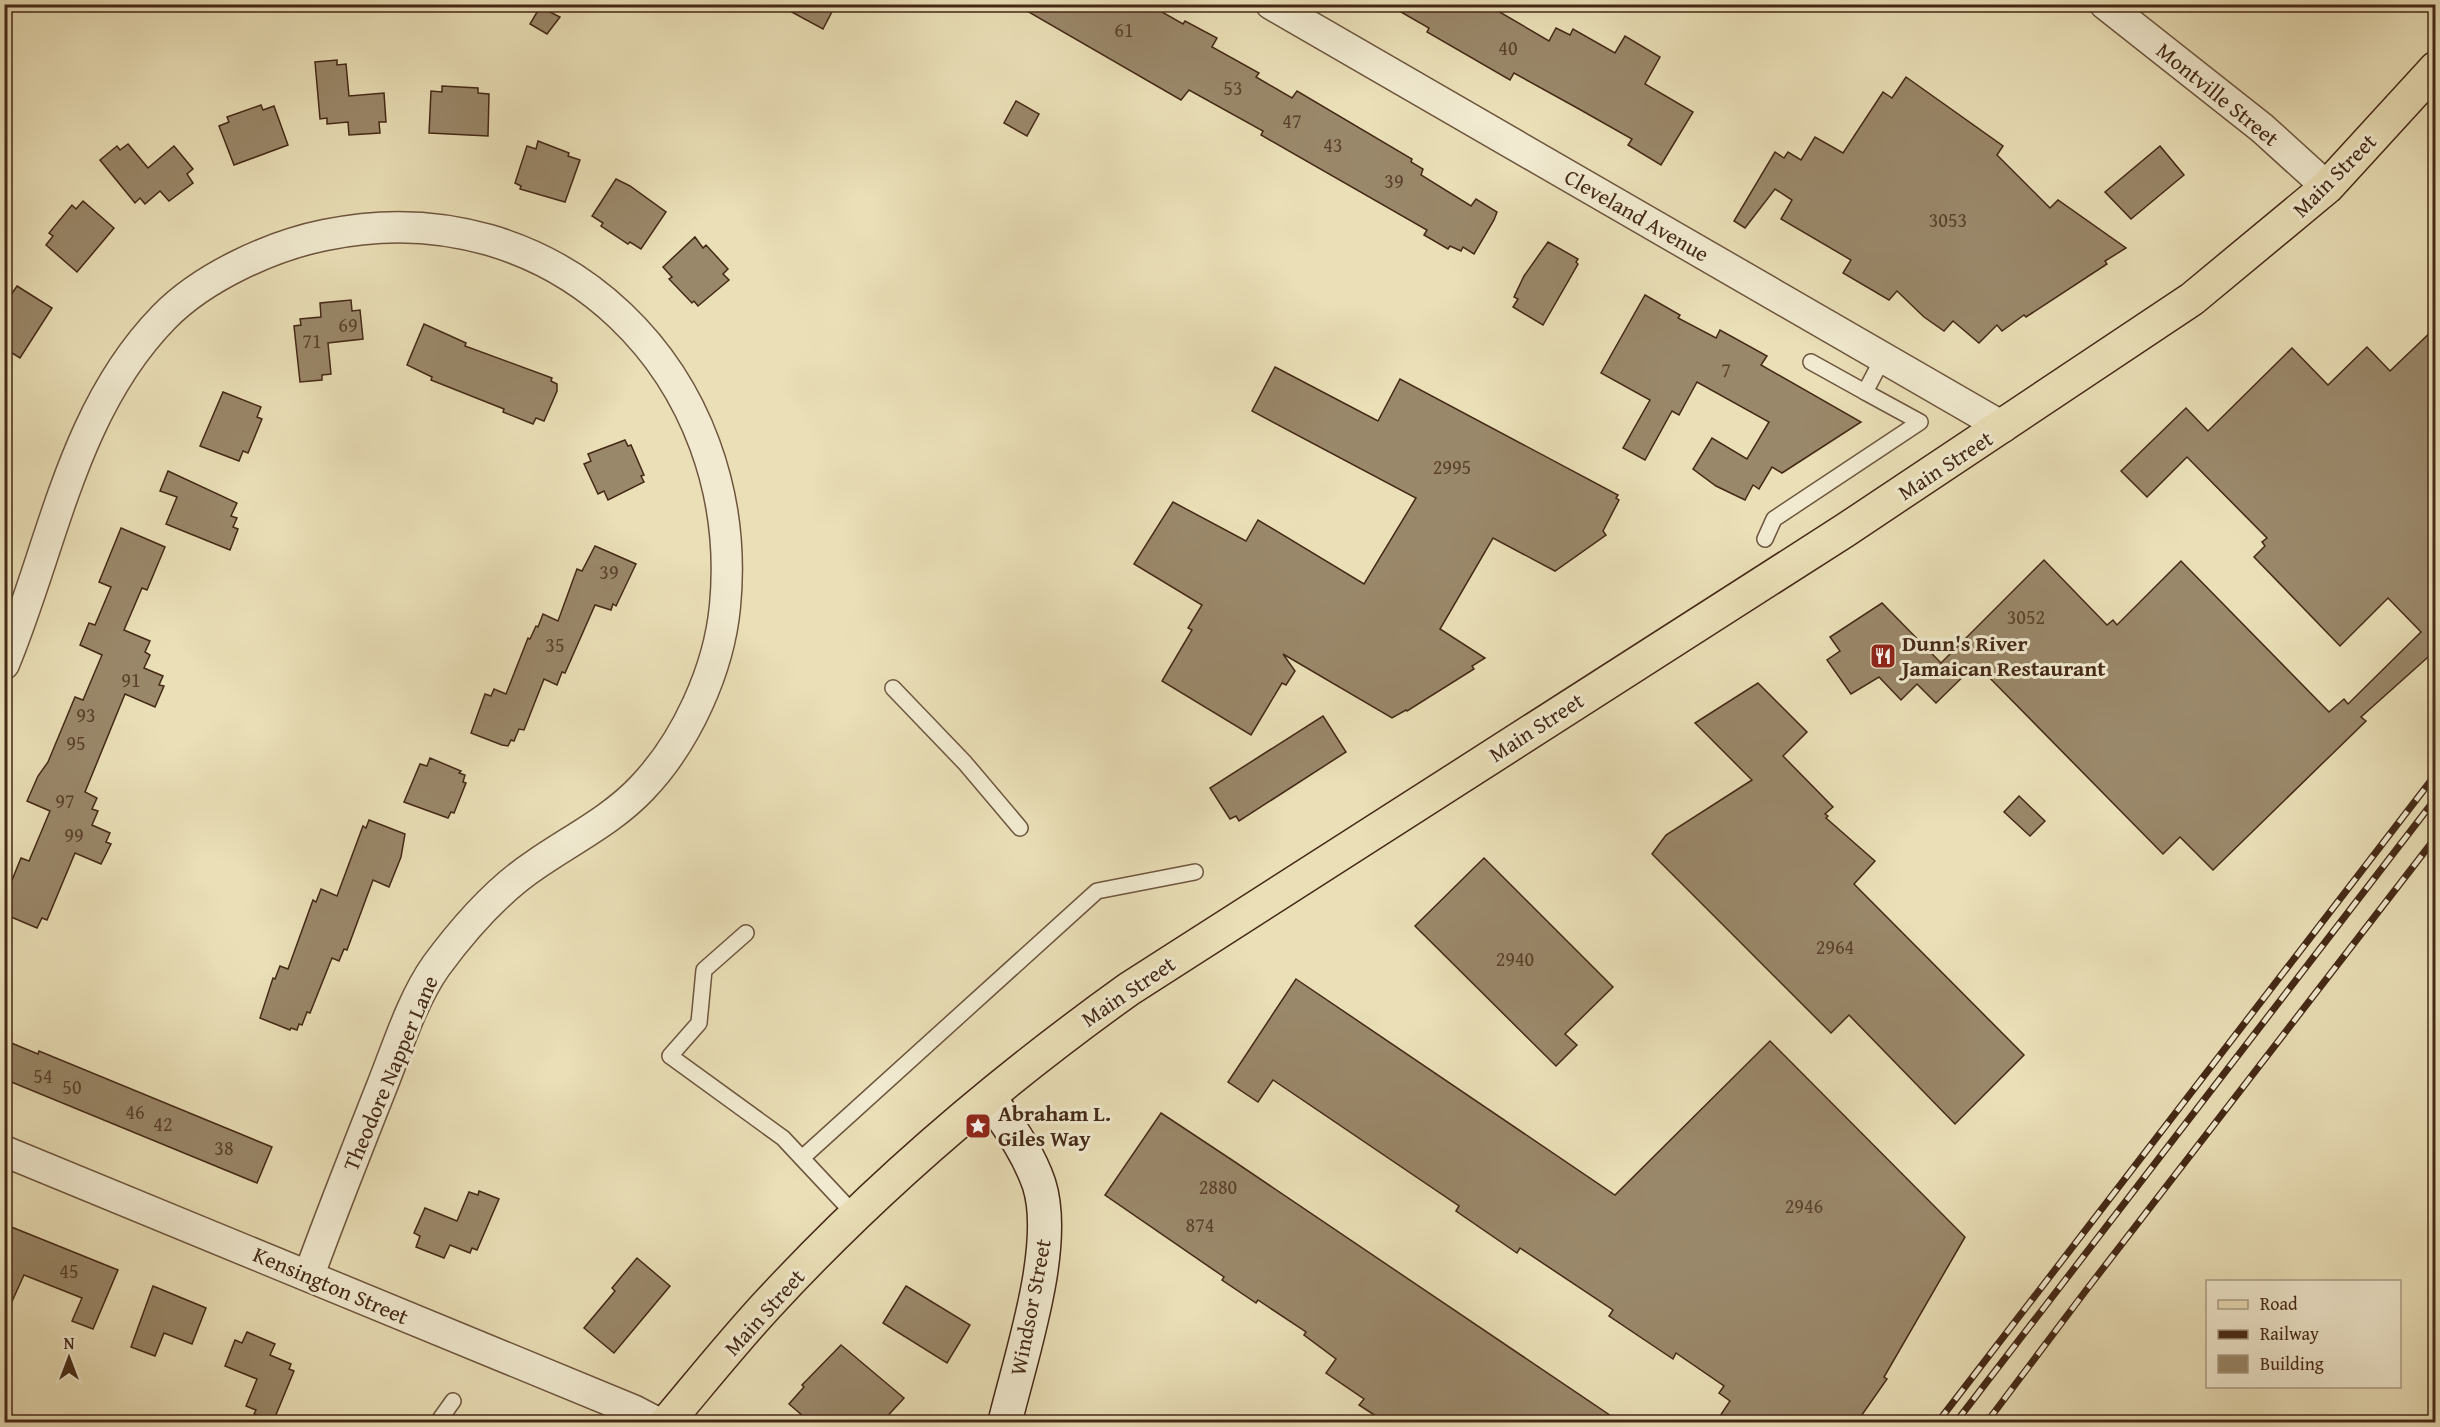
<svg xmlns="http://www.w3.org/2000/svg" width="2440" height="1427" font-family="'Gentium Book Plus',serif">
  <rect width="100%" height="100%" fill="#eadfb7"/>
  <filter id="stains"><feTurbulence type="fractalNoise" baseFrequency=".00333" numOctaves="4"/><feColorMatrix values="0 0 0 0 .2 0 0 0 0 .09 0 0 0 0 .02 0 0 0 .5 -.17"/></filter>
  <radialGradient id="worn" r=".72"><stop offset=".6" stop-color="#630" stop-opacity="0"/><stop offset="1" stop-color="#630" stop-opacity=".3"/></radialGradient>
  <g fill="#9a886a" stroke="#442916" stroke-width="1.5">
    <polygon points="777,4 836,4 823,29"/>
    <polygon points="1015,4 1148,4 1183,24 1185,21 1217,38 1212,47 1259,73 1256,77 1292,98 1297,91 1412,159 1411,162 1423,169 1421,175 1471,206 1476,199 1497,212 1494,220 1474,254 1463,247 1461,251 1450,246 1448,249 1424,235 1427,230 1261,135 1263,131 1189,90 1181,100"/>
    <polygon points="1387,4 1486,4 1549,41 1556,28 1570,35 1573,29 1615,53 1625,36 1660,57 1645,84 1693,112 1661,165 1628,145 1632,139 1579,109 1514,73 1510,80 1427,32 1429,28"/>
    <polygon points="540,7 560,17 547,34 530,24"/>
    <polygon points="337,60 337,65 346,64 349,96 384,93 386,122 379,122 380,133 349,135 348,122 327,124 327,118 320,119 315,62"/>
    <polygon points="1906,77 2003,146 1997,155 2050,208 2058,200 2126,248 2105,261 2107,264 2026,317 2024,315 2002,331 1997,325 1979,343 1953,321 1944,331 1924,317 1897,291 1889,300 1843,273 1851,260 1781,219 1792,200 1775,189 1745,228 1734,221 1775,152 1784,158 1788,152 1801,160 1815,137 1843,153 1883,92 1892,98"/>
    <polygon points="442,86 478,88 478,93 489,94 488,136 429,133 431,91 442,92"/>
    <polygon points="1016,101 1039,114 1027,136 1004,123"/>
    <polygon points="261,105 263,110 274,106 288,145 234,165 219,126 229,122 227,117"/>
    <polygon points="538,141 569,153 568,156 580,160 565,202 520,189 521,186 515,183 527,146 536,149"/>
    <polygon points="128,144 148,168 174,146 193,169 187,174 193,183 169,201 160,191 145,204 140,198 135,203 100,160 117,146 120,150"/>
    <polygon points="2160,146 2184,175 2131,219 2105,192"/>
    <polygon points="616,179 630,186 666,212 641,249 630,242 628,244 601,226 603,223 592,216"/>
    <polygon points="83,201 114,228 77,272 46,245 53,236 49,233 72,205 76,209"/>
    <polygon points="695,237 703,248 706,245 728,269 723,274 729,280 698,306 694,301 692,303 669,279 672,277 663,267"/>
    <polygon points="1548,242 1578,259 1576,262 1578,264 1543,325 1513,307 1518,299 1514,297 1524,276"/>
    <polygon points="17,286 52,308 20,358 4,348 4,305"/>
    <polygon points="1645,295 1680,315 1678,318 1716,338 1720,330 1767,356 1761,365 1861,422 1782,473 1772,467 1759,489 1753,485 1745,500 1716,486 1693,469 1712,438 1747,459 1769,422 1697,382 1679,415 1672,411 1645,460 1623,448 1650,400 1601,373"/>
    <polygon points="351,300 352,311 360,310 363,339 328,343 331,374 322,375 322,380 300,382 294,326 301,325 300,319 321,317 320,303"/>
    <polygon points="424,324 466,343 465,346 552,378 551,381 557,384 557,391 544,421 536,418 533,424 503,412 504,409 431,380 432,377 407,365"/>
    <polygon points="2436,327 2436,650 2361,717 2366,721 2213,870 2180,837 2163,854 1976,664 1936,703 1917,684 1901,700 1879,677 1851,694 1827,660 1840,651 1830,637 1882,603 1941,663 2044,560 2107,625 2113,620 2117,625 2181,561 2329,712 2344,699 2348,704 2421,632 2388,598 2340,646 2254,557 2265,546 2262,542 2267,538 2187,457 2147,497 2121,471 2186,408 2208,431 2292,348 2328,385 2367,347 2390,371"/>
    <polygon points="1275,367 1378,421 1400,379 1618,495 1616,498 1619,500 1603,531 1606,535 1555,571 1493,538 1440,629 1485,658 1472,666 1474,669 1407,711 1406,710 1392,718 1283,654 1295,671 1286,685 1282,683 1251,735 1162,681 1192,630 1188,628 1202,605 1134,564 1173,502 1246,541 1258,520 1364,584 1416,498 1252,411"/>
    <polygon points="223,392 261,407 257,417 262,419 248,453 243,451 239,461 200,446"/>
    <polygon points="625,440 628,446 631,445 644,475 641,476 644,482 608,500 604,491 598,494 584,464 591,461 588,454"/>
    <polygon points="168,471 237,503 231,516 237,518 233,527 238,529 230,550 166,524 177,497 160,491"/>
    <polygon points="121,528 165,547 147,590 142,588 124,630 150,641 145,652 150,655 144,668 163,676 159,685 164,686 155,707 125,694 85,792 97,798 92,809 98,811 92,825 110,833 106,842 111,844 101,864 75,853 47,920 42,918 37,928 4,914 4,900 21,858 29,861 50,811 27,801 38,776 48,762 75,697 83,700 102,655 80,645 89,623 95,625 111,587 99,582"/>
    <polygon points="595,546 636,564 616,606 613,604 611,610 595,605 565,673 562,672 557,685 544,679 524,730 519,729 514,741 511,740 508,746 502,745 471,733 485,694 491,696 494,689 506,694 528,638 530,639 536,626 538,627 543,614 558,621 577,569 582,571"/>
    <polygon points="1758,683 1807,732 1783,756 1833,807 1825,814 1828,816 1826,818 1875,861 1854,884 2024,1055 1955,1124 1849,1015 1831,1033 1652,854 1666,835 1752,780 1695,723"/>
    <polygon points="1323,716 1346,752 1239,821 1236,816 1230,819 1210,788"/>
    <polygon points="430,758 461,771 459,773 465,775 463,782 466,783 454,813 451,812 448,818 404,802 420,764 427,766"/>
    <polygon points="2019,796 2045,821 2030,836 2004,812"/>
    <polygon points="369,820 405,834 401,857 389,887 373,880 347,950 344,949 339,961 332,958 310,1013 307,1012 302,1025 299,1024 297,1030 291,1028 290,1030 260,1018 273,978 275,979 280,966 288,969 313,900 316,902 321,889 337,896 363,826 366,828"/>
    <polygon points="1484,858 1613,987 1565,1034 1577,1045 1556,1066 1415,926"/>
    <polygon points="1296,979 1615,1195 1770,1041 1965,1237 1884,1377 1887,1379 1857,1422 1716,1422 1730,1401 1719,1393 1724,1386 1676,1353 1673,1359 1609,1316 1613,1310 1520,1248 1517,1253 1456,1211 1459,1206 1273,1080 1258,1102 1228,1082"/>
    <polygon points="4,1040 38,1054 39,1051 272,1147 257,1183 4,1079"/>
    <polygon points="1161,1113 1235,1162 1620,1422 1385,1422 1359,1405 1364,1399 1326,1373 1336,1359 1304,1335 1306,1332 1258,1300 1256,1303 1222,1280 1224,1277 1105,1195"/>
    <polygon points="479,1191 499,1199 477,1250 472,1248 470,1253 450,1245 444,1258 416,1247 420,1236 414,1233 425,1208 457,1221 469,1192 478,1195"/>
    <polygon points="4,1224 118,1270 93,1329 72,1321 82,1298 24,1275 4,1319"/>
    <polygon points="637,1258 670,1286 614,1353 584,1328 615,1291 612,1288"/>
    <polygon points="153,1286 206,1308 192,1344 164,1333 155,1356 131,1347"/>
    <polygon points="906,1286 970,1325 947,1363 883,1323"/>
    <polygon points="247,1332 275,1344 270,1355 291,1364 289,1369 294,1371 273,1422 254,1414 256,1410 246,1406 257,1379 225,1366 235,1340 242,1343"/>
    <polygon points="841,1345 904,1398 882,1422 810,1422 789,1404 804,1387 802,1385"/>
  </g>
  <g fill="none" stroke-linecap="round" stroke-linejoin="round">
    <g stroke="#6e563e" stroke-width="18">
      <g id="service">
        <polyline points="1811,362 1865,392"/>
        <polyline points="1765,539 1774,519 1920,422 1865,392 1883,358"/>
        <polyline points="893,688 965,763 1020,828"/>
        <polyline points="746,933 704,970 699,1023 670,1056 783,1138 856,1216"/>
        <polyline points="802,1158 1097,891 1195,872"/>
        <polyline points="438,1422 453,1401"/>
      </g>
    </g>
    <g stroke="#6e563e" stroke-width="33">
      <g id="minor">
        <polyline points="1271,4 2003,427"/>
        <polyline points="2105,4 2262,128 2327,187"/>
        <path d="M4,664c49,-118 68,-253 160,-347 39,-40 107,-71 161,-82 233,-49 422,141 400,371 -6,64 -39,136 -83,182 -30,32 -71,52 -107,77 -39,26 -71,63 -99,101 -24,34 -38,80 -54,120 -25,63 -50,126 -73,189"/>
        <polyline points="4,1151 633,1410 656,1422"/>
      </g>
    </g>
    <g stroke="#442916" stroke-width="36">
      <path id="secondary" d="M989,1097c19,28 39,55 50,87 20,62 -19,175 -34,238"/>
    </g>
    <g stroke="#442916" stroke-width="36">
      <path id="primary" d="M667,1422c33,-39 65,-79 100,-117 108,-117 232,-223 362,-316l715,-458 348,-232 135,-112 109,-119"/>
    </g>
    <use href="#service" stroke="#f1ead0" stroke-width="15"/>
    <use href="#minor" stroke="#f1ead0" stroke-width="30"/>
    <use href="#secondary" stroke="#f1ead0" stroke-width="33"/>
    <use href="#primary" stroke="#eadfb7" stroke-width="33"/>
    <g stroke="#442916" stroke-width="7">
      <g id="rail">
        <polyline points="1938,1422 2436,774"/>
        <polyline points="1956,1422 2436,798"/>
        <polyline points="1987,1422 2084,1293 2436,837"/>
      </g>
    </g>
    <use href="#rail" stroke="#f1ead0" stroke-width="4.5" stroke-dasharray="14" stroke-linecap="butt"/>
  </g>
  <defs>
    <g id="restaurant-square" transform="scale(1.35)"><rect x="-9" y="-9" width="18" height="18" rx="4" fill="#8f2418" stroke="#f1ead0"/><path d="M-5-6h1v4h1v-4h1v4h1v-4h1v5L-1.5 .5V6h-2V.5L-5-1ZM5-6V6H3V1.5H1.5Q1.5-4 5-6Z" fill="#fff"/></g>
    <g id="sight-square" transform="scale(1.35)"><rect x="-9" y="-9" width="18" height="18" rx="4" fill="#8f2418" stroke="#f1ead0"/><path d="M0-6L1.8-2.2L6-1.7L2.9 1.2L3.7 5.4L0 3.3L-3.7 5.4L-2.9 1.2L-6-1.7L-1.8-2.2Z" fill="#fff"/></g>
  </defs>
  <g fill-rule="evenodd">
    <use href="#restaurant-square" x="1883" y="656"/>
    <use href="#sight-square" x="978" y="1126"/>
  </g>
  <g text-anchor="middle" stroke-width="6" stroke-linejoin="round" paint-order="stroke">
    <g font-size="20" fill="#5a412b">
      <text x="1124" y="37">61</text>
      <text x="1508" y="55">40</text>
      <text x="1233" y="95">53</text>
      <text x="1292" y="128">47</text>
      <text x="1333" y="152">43</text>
      <text x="1394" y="188">39</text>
      <text x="1948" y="227">3053</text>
      <text x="348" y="332">69</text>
      <text x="312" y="348">71</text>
      <text x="1726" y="377">7</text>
      <text x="1452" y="474">2995</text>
      <text x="609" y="579">39</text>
      <text x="2026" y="624">3052</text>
      <text x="555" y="652">35</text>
      <text x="131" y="687">91</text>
      <text x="86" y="722">93</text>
      <text x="76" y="750">95</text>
      <text x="65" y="808">97</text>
      <text x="74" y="842">99</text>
      <text x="1835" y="954">2964</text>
      <text x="1515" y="966">2940</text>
      <text x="43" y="1083">54</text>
      <text x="72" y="1094">50</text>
      <text x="135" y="1119">46</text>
      <text x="163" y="1131">42</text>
      <text x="224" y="1155">38</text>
      <text x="1218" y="1194">2880</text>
      <text x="1804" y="1213">2946</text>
      <text x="1200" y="1232">874</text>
      <text x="69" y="1278">45</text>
    </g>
    <g font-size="22" fill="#442916" stroke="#f1ead0">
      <text transform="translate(2218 94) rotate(39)" y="8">Montville Street</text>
      <text transform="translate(2334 175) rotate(-45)" y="8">Main Street</text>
      <text transform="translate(1637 215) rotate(30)" y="8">Cleveland Avenue</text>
      <text transform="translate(1945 465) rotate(-33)" y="8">Main Street</text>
      <text transform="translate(1536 727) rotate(-33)" y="8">Main Street</text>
      <text transform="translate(1128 991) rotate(-34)" y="8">Main Street</text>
      <text transform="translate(390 1073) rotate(-67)" y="8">Theodore Napper Lane</text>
      <text transform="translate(331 1285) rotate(23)" y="8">Kensington Street</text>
      <text transform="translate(1030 1307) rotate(-79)" y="8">Windsor Street</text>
      <text transform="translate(764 1312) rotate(-48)" y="8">Main Street</text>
    </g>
    <g font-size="22" font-weight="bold" fill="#442916" stroke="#f1ead0" text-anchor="start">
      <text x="1902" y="651">Dunn's River<tspan x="1902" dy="25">Jamaican Restaurant</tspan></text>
      <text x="998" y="1121">Abraham L.<tspan x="998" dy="25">Giles Way</tspan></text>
    </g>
  </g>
  <rect width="2440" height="1427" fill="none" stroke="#eadfb7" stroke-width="24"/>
  <rect x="6" y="6" width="2428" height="1415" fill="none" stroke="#442916" stroke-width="3"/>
  <rect x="12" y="12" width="2416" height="1403" fill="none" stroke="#442916" stroke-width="1.5"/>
  <rect x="2206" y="1280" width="195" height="108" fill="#f1ead0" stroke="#ac9d86" stroke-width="1.5"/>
  <rect x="2218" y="1300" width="30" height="9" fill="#eadfb7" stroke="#ac9d86" stroke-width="1.5"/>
  <text x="2260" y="1310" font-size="18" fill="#442916">Road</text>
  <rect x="2218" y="1330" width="30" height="9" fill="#442916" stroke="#ac9d86" stroke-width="1.5"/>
  <text x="2260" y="1340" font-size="18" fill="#442916">Railway</text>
  <rect x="2218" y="1355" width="30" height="18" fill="#9a886a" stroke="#ac9d86" stroke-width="1.5"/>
  <text x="2260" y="1370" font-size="18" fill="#442916">Building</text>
  <g transform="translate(69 1358)" stroke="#f1ead0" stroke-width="4.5" paint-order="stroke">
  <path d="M0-4.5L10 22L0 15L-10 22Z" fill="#442916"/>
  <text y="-9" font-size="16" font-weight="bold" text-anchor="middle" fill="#442916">N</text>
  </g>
  <rect width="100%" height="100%" filter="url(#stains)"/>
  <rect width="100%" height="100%" fill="url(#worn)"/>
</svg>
